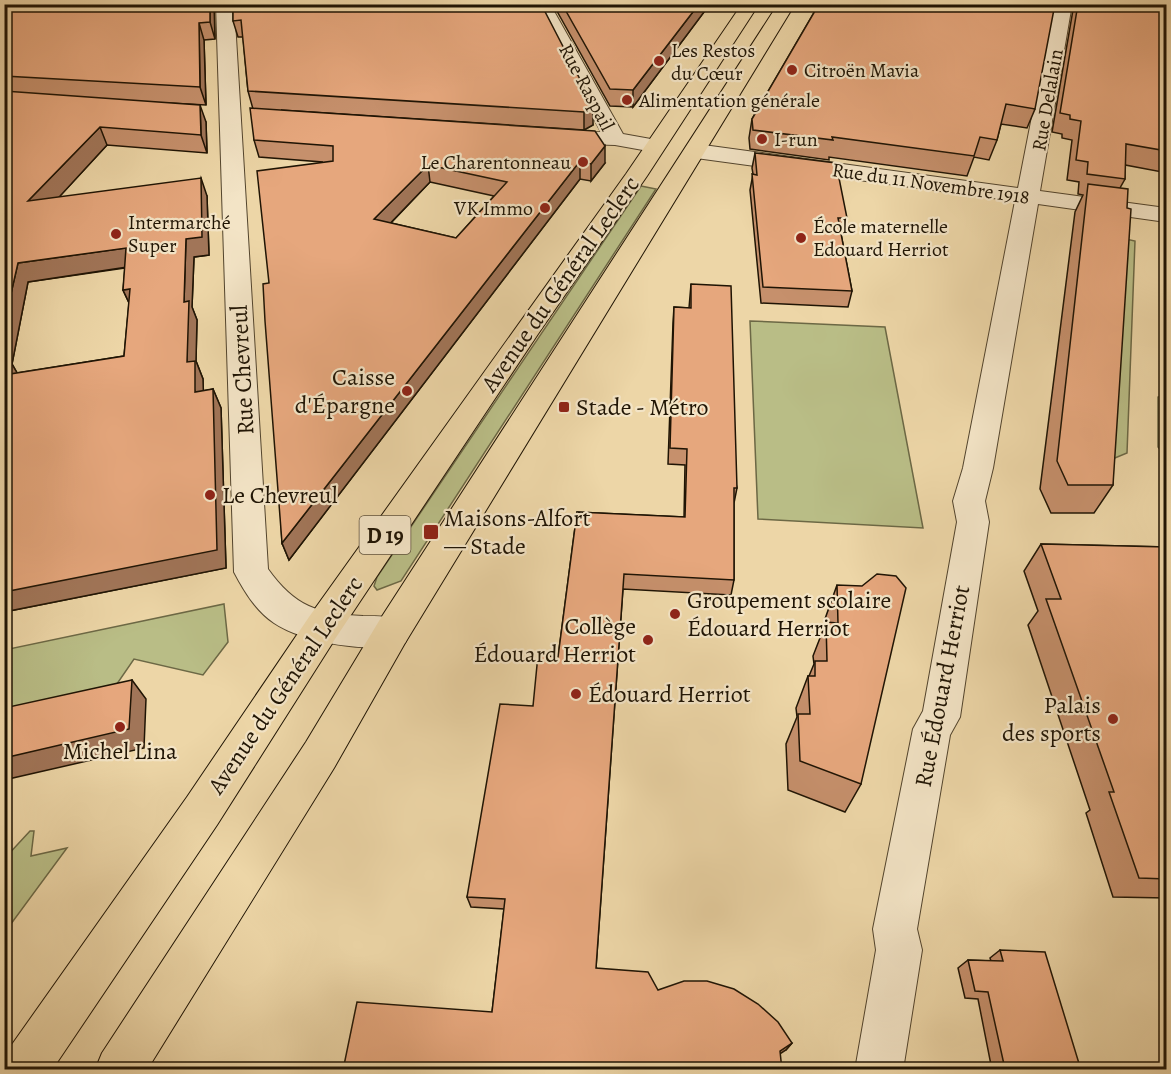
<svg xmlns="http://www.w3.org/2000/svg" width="1171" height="1074" font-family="Alegreya,serif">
  <rect width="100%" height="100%" fill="#edd6a7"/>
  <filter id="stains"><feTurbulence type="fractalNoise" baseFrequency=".00333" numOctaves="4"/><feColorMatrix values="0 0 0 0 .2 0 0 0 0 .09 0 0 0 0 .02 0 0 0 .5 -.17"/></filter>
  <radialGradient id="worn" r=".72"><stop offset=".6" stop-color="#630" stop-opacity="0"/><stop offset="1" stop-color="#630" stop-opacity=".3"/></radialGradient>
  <g fill="#b9bd86" stroke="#6c6845" stroke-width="1.5">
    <polygon points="641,186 656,189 401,581 377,590 374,586 377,577"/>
    <polygon points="1117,237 1135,241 1127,453 1098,465"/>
    <polygon points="750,321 885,327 923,528 758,519"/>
    <polygon points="1166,395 1166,456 1158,447 1158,397"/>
    <polygon points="224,604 228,642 203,675 134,659 99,710 5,731 4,650"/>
    <polygon points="30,831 34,831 31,856 67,848 5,932 5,858"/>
  </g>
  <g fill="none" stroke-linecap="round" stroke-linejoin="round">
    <g stroke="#52442d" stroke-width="2">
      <g id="minor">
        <path d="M216,4h18l34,565c27,38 50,45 95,47 15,0 28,0 42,5l5,11 -5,11c-34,11 -101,0 -131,-20 -18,-12 -30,-32 -40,-51z"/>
        <polygon points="533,4 550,4 623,134 662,141 665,146 662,151 654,152 615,145 549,143 546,138 549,133 601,132"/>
        <polygon points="1054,4 1072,4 1040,191 1166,208 1166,222 1038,204 993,468 985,501 989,522 960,717 950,735 917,929 922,950 903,1070 855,1070 876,950 873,929 913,729 923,711 957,522 953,501 963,468 1015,201 696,158 688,156 685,151 688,146 696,144 1018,188"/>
      </g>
    </g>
    <g stroke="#1f1404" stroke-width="2">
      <g id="primary">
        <polygon points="742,4 759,4 647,176 538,334 335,639 217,825 52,1070 4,1070 6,1053 187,797 309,617 626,174"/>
        <polygon points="778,4 795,4 405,643 334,768 147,1070 95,1070 102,1053 306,742 379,621"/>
      </g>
    </g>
    <use href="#minor" fill="#f3e4c6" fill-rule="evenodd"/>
    <use href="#primary" fill="#edd6a7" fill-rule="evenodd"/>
  </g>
  <g fill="#c6906c" stroke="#1f1404" stroke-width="1.5" fill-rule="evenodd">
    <path d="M4,4h210l1,35 -11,1 2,65 -38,-2 38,19 1,31 -100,-8 -48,52 148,-1 2,59 -15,2 -2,50 5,13 -1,41 7,18v12l10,-2 8,19 5,160 -222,44zM125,268l-2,22 6,13 -5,53 -107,17 -5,-9 16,-82z"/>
    <path d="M233,4l352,85v5l8,31 -9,5 -303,-20 324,53 -14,18 -11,-2 -291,381 -7,-17 -13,-260 53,-121 -63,-5 -5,-17 -1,-31 -5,-18 -5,-54h-5l-5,-16zM430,182l64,14 -38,42 -65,-15z"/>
    <polygon points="553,4 710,4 633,107 610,106"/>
    <polygon points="819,4 1035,109 1027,128 1001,124 997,140 989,160 974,157 967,176 829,157 829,160 750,149 749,138 752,119"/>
    <polygon points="1074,4 1167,4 1167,163 1162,172 1125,165 1125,179 1120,188 1113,485 1094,513 1051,513 1040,489 1075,212 1083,195 1078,194 1079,182 1067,180 1072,140 1062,138 1062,134 1052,132"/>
    <polygon points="755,153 847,218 843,234 841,234 852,291 848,307 761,303 750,190 753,174 752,168"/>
    <polygon points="691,284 737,488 734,503 734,580 731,595 623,589 596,968 658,990 792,1043 786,1050 492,1012 504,909 471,907 467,897 533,706 558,657 577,512 684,517 685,465 668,464 673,323 674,307 689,308"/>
    <polygon points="1041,544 1167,547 1167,898 1113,897 1086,813 1090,810 1028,625 1038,611 1024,571"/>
    <polygon points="837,585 861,784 845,812 788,790 786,744 797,717 796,708 808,676 809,676 814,664 813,656 825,625 825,619"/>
    <polygon points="1000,950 1081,1070 992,1070 978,999 965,998 958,968 968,960 991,961 990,958"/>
  </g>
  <g fill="#a17558" stroke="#1f1404" stroke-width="1.5">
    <polygon points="210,4 214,4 215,39 210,22"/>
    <polygon points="699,4 710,4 633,107 633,90"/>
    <polygon points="199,23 204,40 206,105 200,87"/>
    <polygon points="200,105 206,122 207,153 201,135"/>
    <polygon points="593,107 593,125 584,130 584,112"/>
    <polygon points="100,127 107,145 38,220 28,201"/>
    <polygon points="605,146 605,163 591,181 591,164"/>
    <polygon points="580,161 580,179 289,560 282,543"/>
    <polygon points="428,165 430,182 377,237 374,219"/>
    <polygon points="201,178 207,196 209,255 194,257 192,307 197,320 196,361 203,379 204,411 195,392 187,362 184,302 186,239"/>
    <polygon points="126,248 134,266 28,282 12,364 19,376 4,377 4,324 18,263"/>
    <polygon points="130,289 132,309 123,290"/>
    <polygon points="213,389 221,408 226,568 4,612 4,592"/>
    <polygon points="132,680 146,699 144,748 4,780 4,758"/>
    <polygon points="792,1043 786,1050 775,1057 780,1051"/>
  </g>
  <g fill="#e6a77d" stroke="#1f1404" stroke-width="1.5" fill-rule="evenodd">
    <polygon points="4,4 210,4 210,22 199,23 200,87 4,76"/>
    <polygon points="233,4 541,4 585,89 582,88 593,107 584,112 248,91 241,20 233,21"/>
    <polygon points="562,4 699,4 633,90 610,89"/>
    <polygon points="819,4 1055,4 1035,109 1006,104 997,140 980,137 974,156 832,137 833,140 753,130 752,119"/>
    <polygon points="1078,4 1167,4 1167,151 1126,144 1125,179 1087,174 1088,162 1076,160 1081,121 1070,119 1070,115 1060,113"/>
    <polygon points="4,91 200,105 201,135 100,127 28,201 201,178 202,237 186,239 184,302 189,301 187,362 195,361 195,392 213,389 217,550 4,592 4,375 124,356 130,289 123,290 126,248 18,263 4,324"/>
    <path d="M250,108l345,23 10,15 -14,18 -11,-3 -298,382 -17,-222 -2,-37 6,-1 -12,-112 76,-10v-15l-79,-6zM428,165l79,17 -51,56 -82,-19z"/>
    <polygon points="755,153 836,163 847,218 838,218 852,291 763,287 752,174 757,175"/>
    <polygon points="1088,184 1128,189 1127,208 1131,209 1113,485 1068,485 1057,461"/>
    <polygon points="691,284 731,286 737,488 734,488 734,580 624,574 596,968 648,972 658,990 684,981 707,981 734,989 758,1004 778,1022 792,1043 780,1051 782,1070 343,1070 357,1002 492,1012 505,899 467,897 500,704 533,706 538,655 558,657 577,512 685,517 687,449 670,448 674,307 691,308"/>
    <polygon points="4,357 7,357 4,369"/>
    <polygon points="1041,544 1167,547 1167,879 1139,878 1109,792 1114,792 1046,599 1061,599"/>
    <polygon points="877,574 896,576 906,588 861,784 800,761 798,714 810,714 808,676 815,676 815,661 827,661 826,622 838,623 837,585 862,586"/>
    <polygon points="132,680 129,729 4,758 4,708"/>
    <polygon points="1000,950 1045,952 1081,1070 1005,1069 988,992 975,991 968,960 1003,961"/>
  </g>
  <g fill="#8f2418" stroke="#f3e4c6" stroke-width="2">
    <circle cx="659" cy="61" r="6"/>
    <circle cx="792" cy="70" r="6"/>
    <circle cx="627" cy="100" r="6"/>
    <circle cx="762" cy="139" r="6"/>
    <circle cx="583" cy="162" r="6"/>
    <circle cx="545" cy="208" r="6"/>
    <circle cx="116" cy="234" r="6"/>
    <circle cx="801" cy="238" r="6"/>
    <circle cx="407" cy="391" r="6"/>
    <rect x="558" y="401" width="12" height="12" rx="3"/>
    <circle cx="210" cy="495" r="6"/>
    <rect x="423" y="524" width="16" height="16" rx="3"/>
    <circle cx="675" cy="614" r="6"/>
    <circle cx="648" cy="640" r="6"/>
    <circle cx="576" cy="694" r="6"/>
    <circle cx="1113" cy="719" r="6"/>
    <circle cx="120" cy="727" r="6"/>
  </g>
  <g text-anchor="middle" stroke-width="4.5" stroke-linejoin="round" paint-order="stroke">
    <g font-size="20" fill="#1f1404" stroke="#f3e4c6" text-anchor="start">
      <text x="671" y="57">Les Restos<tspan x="671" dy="23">du Cœur</tspan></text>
      <text x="804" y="77">Citroën Mavia</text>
      <text x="639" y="107">Alimentation générale</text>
      <text x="774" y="146">I-run</text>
      <text x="571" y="169" text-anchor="end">Le Charentonneau</text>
      <text x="533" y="215" text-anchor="end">VK Immo</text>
      <text x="128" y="229">Intermarché<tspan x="128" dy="23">Super</tspan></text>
      <text x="813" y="233">École maternelle<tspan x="813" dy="23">Edouard Herriot</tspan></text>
    </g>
    <g font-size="20" fill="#1f1404" stroke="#f3e4c6">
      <text transform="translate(587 87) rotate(62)" y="7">Rue Raspail</text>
      <text transform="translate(1047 100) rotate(-80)" y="7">Rue Delalain</text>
      <text transform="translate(931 183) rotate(8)" y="7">Rue du 11 Novembre 1918</text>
    </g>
    <rect fill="#f3e4c6" stroke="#5f523e" stroke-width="1.5" x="359.5" y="516" width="51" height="38" rx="4.5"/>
    <g font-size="22" font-weight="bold" fill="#1f1404">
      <text x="385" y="543">D 19</text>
    </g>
    <g font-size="24" fill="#1f1404" stroke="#f3e4c6">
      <text transform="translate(560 284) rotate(-55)" y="8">Avenue du Général Leclerc</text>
      <text transform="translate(242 370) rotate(-93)" y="8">Rue Chevreul</text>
      <text transform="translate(285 685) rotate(-56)" y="8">Avenue du Général Leclerc</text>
      <text transform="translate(942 686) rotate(-79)" y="8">Rue Édouard Herriot</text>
    </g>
    <g font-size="24" fill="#1f1404" stroke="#f3e4c6" text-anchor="start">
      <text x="395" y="385" text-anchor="end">Caisse<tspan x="395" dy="28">d'Épargne</tspan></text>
      <text x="576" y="415">Stade - Métro</text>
      <text x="222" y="503">Le Chevreul</text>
      <text x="444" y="526">Maisons-Alfort<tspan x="444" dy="28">— Stade</tspan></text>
      <text x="687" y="608">Groupement scolaire<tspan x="687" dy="28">Édouard Herriot</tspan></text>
      <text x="636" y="634" text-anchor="end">Collège<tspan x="636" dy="28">Édouard Herriot</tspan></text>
      <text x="588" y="702">Édouard Herriot</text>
      <text x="1101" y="713" text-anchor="end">Palais<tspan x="1101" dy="28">des sports</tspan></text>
      <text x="120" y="759" text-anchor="middle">Michel Lina</text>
    </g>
  </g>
  <rect width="1171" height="1074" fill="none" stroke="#edd6a7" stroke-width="24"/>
  <rect x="6" y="6" width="1159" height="1062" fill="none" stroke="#1f1404" stroke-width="3"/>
  <rect x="12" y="12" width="1147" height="1050" fill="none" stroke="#1f1404" stroke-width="1.5"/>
  <rect width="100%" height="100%" filter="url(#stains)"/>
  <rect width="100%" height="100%" fill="url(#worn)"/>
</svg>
